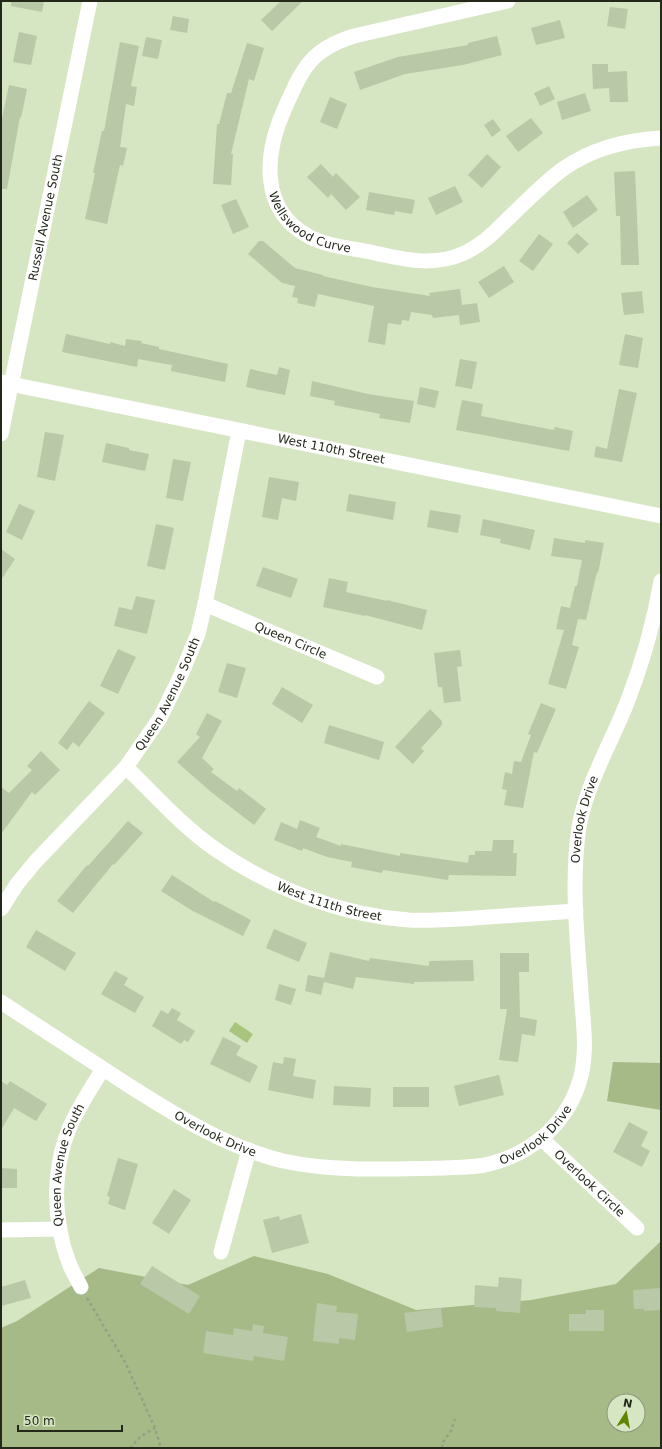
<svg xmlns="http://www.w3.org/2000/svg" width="662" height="1449" font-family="'DejaVu Sans',sans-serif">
  <rect width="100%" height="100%" fill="#d6e5c2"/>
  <g fill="#a6ba87" fill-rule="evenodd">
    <polygon points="613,1062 661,1063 661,1110 607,1101"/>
    <path d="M661,1241v207h-660v-120l16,-7 82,-53 89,17 66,-29 74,18 88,36 115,-10 85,-16zM614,1401h24v24h-24z"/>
  </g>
  <polygon fill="#a9c57d" points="235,1022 253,1034 247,1043 229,1031"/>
  <g fill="#b9c8a6">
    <polygon points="11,1 44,1 42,12 11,6"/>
    <polygon points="281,1 303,1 272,31 261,20"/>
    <polygon points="610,7 628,9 625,29 607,26"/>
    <polygon points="173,16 189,19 187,33 170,30"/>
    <polygon points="560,20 565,38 536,45 531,28"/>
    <polygon points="19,32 37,36 31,65 13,62"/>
    <polygon points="497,36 502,55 463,65 405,74 360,90 354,72 398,57 468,45 468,43"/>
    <polygon points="146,37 162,40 158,59 142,56"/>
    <polygon points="120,42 139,46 131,86 137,87 134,106 126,104 120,147 127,148 123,166 120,165 107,224 85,219 95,173 93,173 102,131 104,131"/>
    <polygon points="247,43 264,48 254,81 249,79 231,154 233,154 231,185 213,184 217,124 219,124 227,93 231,93"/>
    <polygon points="592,64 608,64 608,72 627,71 628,102 610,102 609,88 593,89"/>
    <polygon points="9,85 27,89 21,118 20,117 7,189 1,189 1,123"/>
    <polygon points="549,86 555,99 540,106 534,93"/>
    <polygon points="585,93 591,111 562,120 557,102"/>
    <polygon points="330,97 347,104 337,129 320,122"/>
    <polygon points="531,118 543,133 518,152 506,136"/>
    <polygon points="493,119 501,130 492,137 484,125"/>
    <polygon points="487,154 501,167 482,188 468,175"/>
    <polygon points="321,164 333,177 336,173 360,197 346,210 331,194 328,198 307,177"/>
    <polygon points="635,171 639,265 621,265 620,216 616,216 614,172"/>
    <polygon points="455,186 463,202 436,215 428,198"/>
    <polygon points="369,192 415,200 412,214 395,211 394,215 366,210"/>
    <polygon points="587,195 598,210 573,228 563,212"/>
    <polygon points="236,199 249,227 233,234 221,205"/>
    <polygon points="577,233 589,244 578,254 567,243"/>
    <polygon points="539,234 553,244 533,271 519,261"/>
    <polygon points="259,241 263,241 295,268 323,275 323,276 372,287 430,296 429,293 460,289 462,305 477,303 480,322 460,325 459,315 433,318 432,315 411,312 409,321 402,320 401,325 388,323 385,345 368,342 374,306 318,294 315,307 297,303 298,298 292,297 295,286 282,283 248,254"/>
    <polygon points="504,266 514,282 489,298 478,282"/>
    <polygon points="642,291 644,313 624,315 621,293"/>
    <polygon points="66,334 110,344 110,342 125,346 126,339 142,341 141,343 159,347 159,349 228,364 225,382 171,371 172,365 138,359 137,367 62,352"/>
    <polygon points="625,334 643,338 638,368 619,365"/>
    <polygon points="460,359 477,362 472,389 455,386"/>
    <polygon points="279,367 290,370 285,395 246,387 250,369 277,375"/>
    <polygon points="312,381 368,394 414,401 410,423 379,418 380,414 334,405 335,401 310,396"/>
    <polygon points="420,387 439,391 435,408 417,404"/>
    <polygon points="619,389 637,393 622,462 594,457 596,446 607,449"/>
    <polygon points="462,400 483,404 481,416 554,430 555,427 573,431 569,451 456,430"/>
    <polygon points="45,432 64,435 55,481 37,477"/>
    <polygon points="106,443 129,448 129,450 149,454 145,471 102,462"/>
    <polygon points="173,459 191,462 183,501 166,498"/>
    <polygon points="269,477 299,482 296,501 282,498 278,520 262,517"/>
    <polygon points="349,494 396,502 393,520 346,511"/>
    <polygon points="19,504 35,511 22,540 6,532"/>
    <polygon points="430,510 461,515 458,533 427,527"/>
    <polygon points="483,519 535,530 530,550 500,543 501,539 480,535"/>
    <polygon points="156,524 174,528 165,570 147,566"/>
    <polygon points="554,538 585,543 585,540 604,543 598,573 597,572 586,620 578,619 572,645 579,647 566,689 548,684 564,630 556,629 561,606 570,608 575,586 577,586 582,560 551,556"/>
    <polygon points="1,549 15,559 1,580"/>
    <polygon points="263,567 298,579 291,598 256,586"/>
    <polygon points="329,578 348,582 346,592 387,601 387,600 427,610 422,630 365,615 365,616 323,607"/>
    <polygon points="136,596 155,600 147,634 114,626 119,607 132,610"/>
    <polygon points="118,649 136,657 118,694 100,686"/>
    <polygon points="460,650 462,666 457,667 461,701 444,703 442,687 438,687 434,653"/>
    <polygon points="227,663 246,668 237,698 218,692"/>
    <polygon points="282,687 313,705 302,723 272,704"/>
    <polygon points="89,701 105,713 79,747 73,742 67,750 58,743"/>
    <polygon points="541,703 556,709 537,753 534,752 523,808 504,805 507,790 502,789 505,772 512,774 514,761 521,762 531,735 528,734"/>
    <polygon points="430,709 442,721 442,725 421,748 424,751 413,764 395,747"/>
    <polygon points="207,713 222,721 202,758 214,769 211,772 237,791 239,788 266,809 254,825 211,792 177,762 200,737 196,734"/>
    <polygon points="329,725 384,742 379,760 324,743"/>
    <polygon points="41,751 60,770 35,795 32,792 1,834 1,787 9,793 32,770 27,766"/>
    <polygon points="300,820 320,828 316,837 341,846 341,844 400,856 400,853 468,863 469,855 475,855 475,851 492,851 493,840 514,840 513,853 517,853 516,876 449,875 448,880 383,870 382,873 351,867 352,862 327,857 303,848 302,851 274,840 281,822 297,829"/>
    <polygon points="128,821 143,833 114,865 113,864 73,913 57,901 87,865 88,866"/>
    <polygon points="172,875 214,902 215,901 251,920 243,936 191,910 161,891"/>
    <polygon points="274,929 307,943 299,962 266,948"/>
    <polygon points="36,930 76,953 65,971 26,947"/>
    <polygon points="330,952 369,961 370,958 429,966 429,961 473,960 474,981 414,982 414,984 356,977 353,989 324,982 321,995 305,991 308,975 324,978"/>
    <polygon points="500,953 529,953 529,972 519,972 520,1017 537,1020 535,1036 522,1034 518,1062 499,1060 507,1009 500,1009"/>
    <polygon points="115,971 128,978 124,985 144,997 135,1013 101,994"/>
    <polygon points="279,984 296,989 291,1005 275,1000"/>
    <polygon points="172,1008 181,1013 177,1020 195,1031 188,1042 184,1040 181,1044 152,1026 161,1010 168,1014"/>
    <polygon points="223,1037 241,1046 236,1055 258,1066 250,1083 210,1064"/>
    <polygon points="284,1057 296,1059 293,1076 316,1080 313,1099 268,1090 273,1062 283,1064"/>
    <polygon points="499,1075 504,1095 459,1106 454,1086"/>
    <polygon points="1,1081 7,1085 10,1081 47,1104 36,1121 14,1108 1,1130"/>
    <polygon points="334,1086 371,1088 370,1107 333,1105"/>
    <rect x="393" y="1087" width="36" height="20"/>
    <polygon points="629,1122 648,1132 641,1146 650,1151 642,1167 613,1152"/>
    <polygon points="118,1158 138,1164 125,1210 108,1204 110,1197 107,1196"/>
    <polygon points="1,1168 17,1169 17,1188 1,1188"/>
    <polygon points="174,1189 191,1200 169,1234 152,1223"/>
    <polygon points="301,1214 309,1243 272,1253 263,1220 279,1216 280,1220"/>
    <polygon points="152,1266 200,1296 189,1314 140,1284"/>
    <polygon points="499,1277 522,1279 520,1313 496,1311 496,1308 474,1307 475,1285 498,1287"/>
    <polygon points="25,1280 31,1298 1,1306 1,1287"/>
    <polygon points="661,1288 661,1310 644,1311 644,1309 634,1309 633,1290"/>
    <polygon points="317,1303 337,1306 336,1312 358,1314 355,1340 339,1338 339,1344 313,1341"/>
    <polygon points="441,1308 443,1327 407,1332 404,1313"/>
    <polygon points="586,1310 604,1310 604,1331 569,1331 569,1314 586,1314"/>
    <polygon points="253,1324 264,1326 263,1333 288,1337 284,1361 254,1356 253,1361 203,1353 206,1331 233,1335 234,1328 252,1331"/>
  </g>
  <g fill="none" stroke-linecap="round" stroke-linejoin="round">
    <g stroke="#95a085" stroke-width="2.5" stroke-dasharray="3 3" stroke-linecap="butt">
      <polyline points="87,1298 125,1362 155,1428 161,1448"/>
      <polyline points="130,1448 140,1437 155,1428"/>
      <polyline points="442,1448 443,1442 451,1431 455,1419"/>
    </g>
    <g stroke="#fff" stroke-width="15">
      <path id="s1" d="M508,1l-154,35c-45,14 -52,34 -70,74 -19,43 -25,99 24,126 18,10 42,12 62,16 31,7 63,15 92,2 23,-10 36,-26 53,-42 16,-15 31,-31 48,-43 28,-20 64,-29 98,-31"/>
      <path id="s2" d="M1,382l660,134"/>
      <path id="s3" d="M1,434l89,-433"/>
      <path id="s4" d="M205,604l172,73"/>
      <path id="s5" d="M126,767c29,28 56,59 89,82 56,39 125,66 194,71 26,1 53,-1 79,-3 29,-2 58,-4 88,-6"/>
      <path id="s6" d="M1,909l16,-25 19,-23 90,-94 34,-49 20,-41 18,-43 7,-30 34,-173"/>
      <path id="s7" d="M1,1002c41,27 82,54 124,81 49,31 100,64 158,78 52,11 106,8 159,7 15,-1 32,0 47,-4 41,-10 75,-38 89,-78 11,-30 5,-64 3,-94 -4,-55 -10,-111 -2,-165 8,-45 33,-85 49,-127 15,-39 26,-78 33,-119"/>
      <path id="s8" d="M542,1139l95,89"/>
      <polyline points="1,1230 60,1229"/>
      <polyline points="221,1252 249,1150"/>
      <path id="s9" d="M81,1287c-4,-8 -9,-16 -12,-24 -17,-45 -17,-97 3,-141 9,-18 20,-36 31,-53"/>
    </g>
  </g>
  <g text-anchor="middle" stroke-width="3.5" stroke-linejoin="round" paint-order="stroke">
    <g font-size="12" fill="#23281b" stroke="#d6e5c2">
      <text dy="4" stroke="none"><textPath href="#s3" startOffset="221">Russell Avenue South</textPath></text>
      <text dy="4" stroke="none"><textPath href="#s1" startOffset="400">Wellswood Curve</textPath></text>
      <text dy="4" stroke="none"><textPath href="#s2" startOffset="337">West 110th Street</textPath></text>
      <text dy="4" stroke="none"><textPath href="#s4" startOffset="93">Queen Circle</textPath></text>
      <text dy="4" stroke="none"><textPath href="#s6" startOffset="274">Queen Avenue South</textPath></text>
      <text dy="4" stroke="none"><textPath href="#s7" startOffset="924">Overlook Drive</textPath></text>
      <text dy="4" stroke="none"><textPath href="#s5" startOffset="248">West 111th Street</textPath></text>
      <text dy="4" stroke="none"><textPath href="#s7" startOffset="588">Overlook Drive</textPath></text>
      <text dy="4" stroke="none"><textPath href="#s7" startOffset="252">Overlook Drive</textPath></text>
      <text dy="4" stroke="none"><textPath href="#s9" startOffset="128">Queen Avenue South</textPath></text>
      <text dy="4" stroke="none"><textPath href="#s8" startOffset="65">Overlook Circle</textPath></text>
    </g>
  </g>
  <rect width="662" height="1449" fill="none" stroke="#23281b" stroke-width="4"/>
  <g transform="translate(626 1413) rotate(11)"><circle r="19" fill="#d6e5c2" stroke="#8e997f"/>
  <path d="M0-3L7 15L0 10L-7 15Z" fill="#618400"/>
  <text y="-6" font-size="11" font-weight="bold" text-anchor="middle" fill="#23281b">N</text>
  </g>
  <path d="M18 1425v6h104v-6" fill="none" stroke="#23281b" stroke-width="2"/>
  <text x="24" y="1425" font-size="12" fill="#23281b" stroke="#d6e5c2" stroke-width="3" paint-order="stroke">50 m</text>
</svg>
